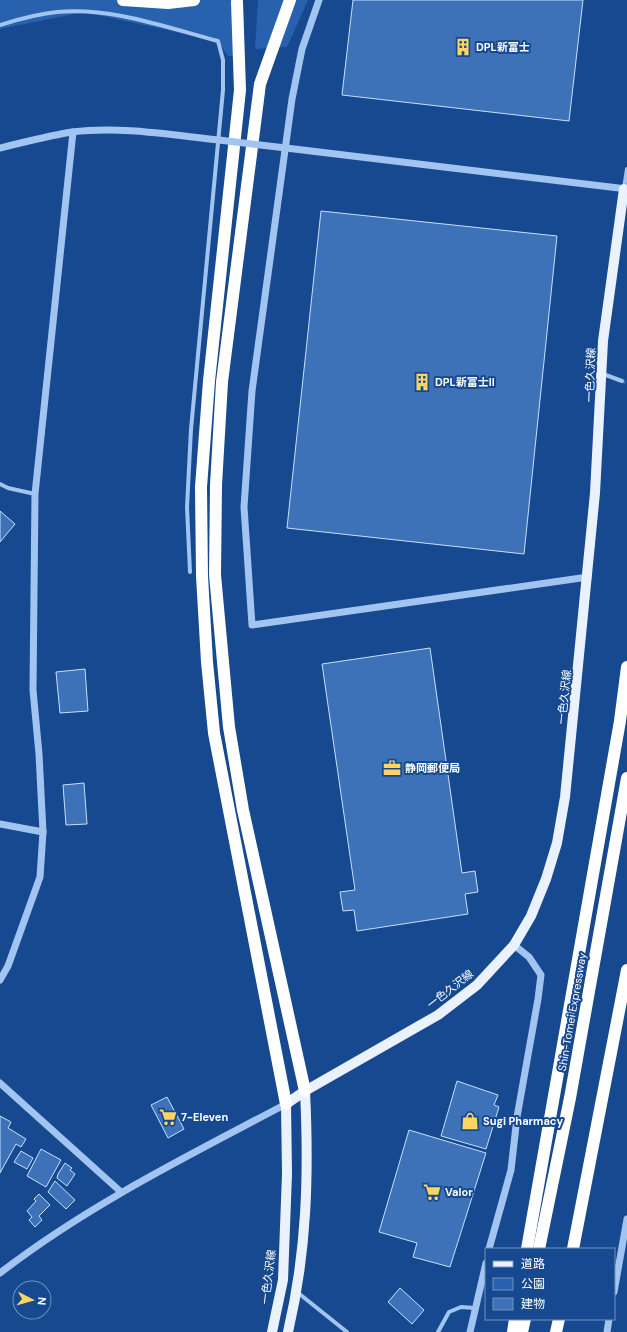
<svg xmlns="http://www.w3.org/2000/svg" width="627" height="1332" font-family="'DM Sans','Noto Sans JP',sans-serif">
  <rect width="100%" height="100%" fill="#16498f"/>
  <g fill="#2862ae">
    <polygon points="0,0 237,0 236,56 228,56 218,41 84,12 0,29"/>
    <polygon points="258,0 308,0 287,47 255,49"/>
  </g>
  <g fill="#3e72b8" stroke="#c8dffb">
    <polygon points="353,0 583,0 569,121 342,95"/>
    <polygon points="321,211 557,236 524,554 287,528"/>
    <polygon points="0,511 15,524 0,542"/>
    <polygon points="430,648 462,873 475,871 478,892 465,894 468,914 357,931 354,910 343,911 340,892 355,890 322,664"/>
    <polygon points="85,669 88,711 60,713 56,672"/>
    <polygon points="84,783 87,824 66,825 63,785"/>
    <polygon points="457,1081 498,1095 494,1105 499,1107 486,1149 441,1136"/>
    <polygon points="167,1097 184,1129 168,1138 151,1105"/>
    <polygon points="0,1116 11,1122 8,1128 26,1139 21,1147 16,1144 0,1173"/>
    <polygon points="409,1130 486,1153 450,1267 413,1257 417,1243 379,1232"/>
    <polygon points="41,1149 61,1160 46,1187 27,1176"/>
    <polygon points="21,1151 33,1158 27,1169 14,1162"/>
    <polygon points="65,1163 72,1168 70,1170 75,1174 67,1186 57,1178 58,1174"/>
    <polygon points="55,1181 75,1200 66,1209 48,1192"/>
    <polygon points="39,1194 50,1205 39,1216 42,1220 35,1227 29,1220 32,1217 27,1211 36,1201 34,1199"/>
    <polygon points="400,1288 424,1310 412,1324 388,1302"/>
  </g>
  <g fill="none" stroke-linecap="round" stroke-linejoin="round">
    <polyline stroke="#3964a0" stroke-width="4" stroke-dasharray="4 2" stroke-linecap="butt" points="622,381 627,383"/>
    <g stroke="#a2c4f0" stroke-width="4">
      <path d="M0,25c19,-6 37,-11 57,-13 55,-5 108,15 161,29l5,19v30l-32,339 -4,78 3,65"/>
      <polyline points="624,188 627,169"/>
      <polyline points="603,374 622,381"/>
      <polyline points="0,484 8,488 35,494"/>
      <polyline points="297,1292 347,1332"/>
      <polyline points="438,1332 449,1312 461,1307 475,1308"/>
    </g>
    <g stroke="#a2c4f0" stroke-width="7">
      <polyline points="319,0 302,49 292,99 252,391 244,507 252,625 588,577"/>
      <path d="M0,148c24,-6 48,-12 72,-16 48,-6 99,3 147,8"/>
      <polyline points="286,148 627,189"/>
      <polyline points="0,824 43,832"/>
      <polyline points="0,980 8,966 40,877 43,832 39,754 33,690 35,494 73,132"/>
      <polyline points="0,1083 121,1192"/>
      <polyline points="489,1249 511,1170 517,1117 538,999 541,975 529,957 514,945"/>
      <path d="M0,1273c88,-68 188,-117 286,-169"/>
      <polyline points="614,1292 627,1219"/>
      <polyline points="470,1332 486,1263"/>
      <polyline points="607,1332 609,1319"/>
    </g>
    <g stroke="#ebf2ff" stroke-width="10">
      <polyline points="272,1332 283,1280 287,1174 286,1104 305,1091 438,1015 477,985 514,945 531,916 546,879 557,843 565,797 595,493 603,341 624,189"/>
      <path d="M288,1332c19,-81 21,-158 17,-241"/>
    </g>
    <g stroke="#fff" stroke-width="12">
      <polyline points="123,0 168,3 194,0"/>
      <polyline points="290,0 260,84 222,382 216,485 215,575 229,727 243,810 305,1091"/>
      <polyline points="237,2 240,90 209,381 201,487 202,576 207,662 214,733 286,1104"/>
      <polyline points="527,1249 620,721 627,667"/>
      <polyline points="539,1249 570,1098 627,778"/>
      <polyline points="573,1249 627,970"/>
      <polyline points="513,1332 515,1319"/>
      <polyline points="522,1332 525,1319"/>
      <polyline points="556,1332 559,1319"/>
    </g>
    <polyline stroke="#a2c4f0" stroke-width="7" points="219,140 286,148"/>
  </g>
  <defs>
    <g id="building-bare" transform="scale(1.38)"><path d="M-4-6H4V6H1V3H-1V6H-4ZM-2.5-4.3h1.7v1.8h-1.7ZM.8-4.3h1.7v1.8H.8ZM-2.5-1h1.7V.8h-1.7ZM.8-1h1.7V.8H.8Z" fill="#ffd461" stroke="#16498f" stroke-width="2.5" paint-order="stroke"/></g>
    <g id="office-bare" transform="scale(1.38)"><path d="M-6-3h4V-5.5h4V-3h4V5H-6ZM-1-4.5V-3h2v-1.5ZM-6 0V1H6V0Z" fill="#ffd461" stroke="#16498f" stroke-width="2.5" paint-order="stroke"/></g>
    <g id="supermarket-bare" transform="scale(1.38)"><path d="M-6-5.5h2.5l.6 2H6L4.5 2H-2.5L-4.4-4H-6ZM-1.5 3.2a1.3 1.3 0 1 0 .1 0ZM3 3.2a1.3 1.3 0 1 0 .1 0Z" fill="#ffd461" stroke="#16498f" stroke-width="2.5" paint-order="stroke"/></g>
    <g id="shop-bare" transform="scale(1.38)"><path d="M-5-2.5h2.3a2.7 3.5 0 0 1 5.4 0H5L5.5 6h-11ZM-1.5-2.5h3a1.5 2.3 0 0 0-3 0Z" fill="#ffd461" stroke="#16498f" stroke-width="2.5" paint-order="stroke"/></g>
  </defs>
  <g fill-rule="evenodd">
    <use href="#building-bare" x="463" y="47"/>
    <use href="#building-bare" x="422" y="382"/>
    <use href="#office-bare" x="392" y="768"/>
    <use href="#supermarket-bare" x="168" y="1117"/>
    <use href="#shop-bare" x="470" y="1121"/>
    <use href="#supermarket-bare" x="432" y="1192"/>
  </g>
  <g text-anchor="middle" stroke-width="4" stroke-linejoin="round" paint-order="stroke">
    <g font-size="11" font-weight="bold" fill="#fff" stroke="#16498f" text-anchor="start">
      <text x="476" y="51">DPL新富士</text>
      <text x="435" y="386">DPL新富士II</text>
      <text x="405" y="772">静岡郵便局</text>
      <text x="181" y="1121">7-Eleven</text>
      <text x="483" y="1125">Sugi Pharmacy</text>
      <text x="445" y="1196">Valor</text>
    </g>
    <g font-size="11" fill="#fff" stroke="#16498f">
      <text transform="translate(590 375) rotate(-88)" y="4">一色久沢線</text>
      <text transform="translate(564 697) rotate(-84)" y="4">一色久沢線</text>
      <text transform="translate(450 989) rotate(-38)" y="4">一色久沢線</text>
      <text transform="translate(572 1012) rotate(-80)" y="4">Shin-Tomei Expressway</text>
      <text transform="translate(268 1277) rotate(-83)" y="4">一色久沢線</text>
    </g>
  </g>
  <rect x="485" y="1248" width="130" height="72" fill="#16498f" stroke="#7392bc"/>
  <rect x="493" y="1261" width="20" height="6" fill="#ebf2ff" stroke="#7392bc"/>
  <text x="521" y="1268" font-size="12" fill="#ffffff">道路</text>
  <rect x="493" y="1278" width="20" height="12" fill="#2862ae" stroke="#7392bc"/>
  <text x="521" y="1288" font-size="12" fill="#ffffff">公園</text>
  <rect x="493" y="1298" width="20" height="12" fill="#3e72b8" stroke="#7392bc"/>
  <text x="521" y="1308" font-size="12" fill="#ffffff">建物</text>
  <g transform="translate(32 1300) rotate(96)"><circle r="19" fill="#16498f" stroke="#7392bc"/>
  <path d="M0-3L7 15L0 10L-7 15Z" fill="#ffd461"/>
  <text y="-6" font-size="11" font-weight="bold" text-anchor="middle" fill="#ffffff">N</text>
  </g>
</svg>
